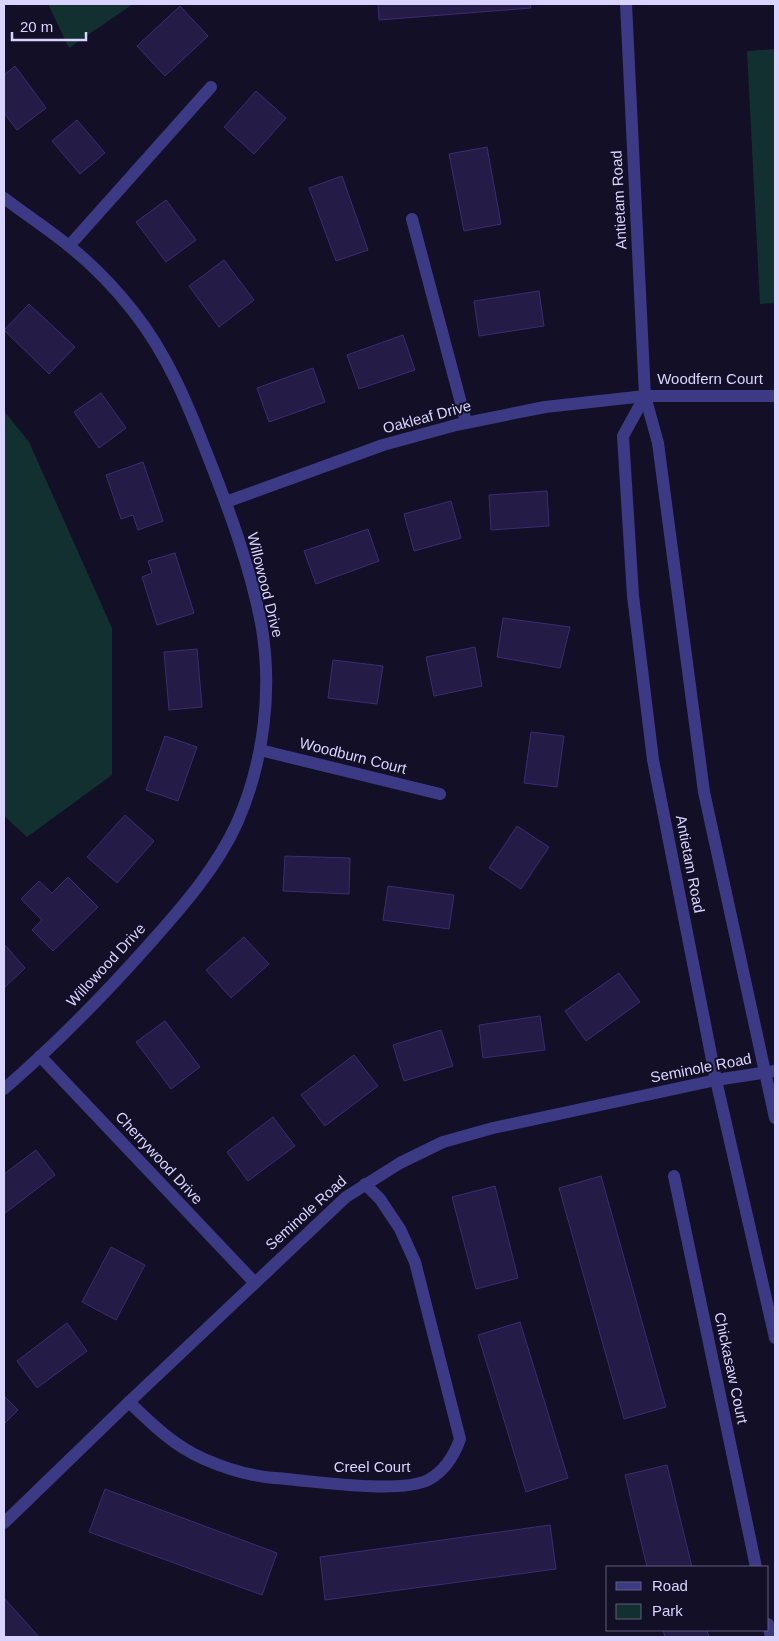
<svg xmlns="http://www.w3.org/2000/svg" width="779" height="1641" font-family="Helvetica,sans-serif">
  <rect width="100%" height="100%" fill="#130f26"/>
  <g fill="#12302f">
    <polygon points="48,4 133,4 69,48"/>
    <polygon points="775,49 775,303 760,304 747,51"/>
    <polygon points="4,411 29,442 112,628 112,775 27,837 4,816"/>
  </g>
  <g fill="#241b47" stroke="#3b2d73">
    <polygon points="378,4 530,4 531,8 379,20"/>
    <polygon points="180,6 208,36 165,76 137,46"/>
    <polygon points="15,66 46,108 17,130 4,113 4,75"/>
    <polygon points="256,91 286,118 254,154 224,127"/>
    <polygon points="77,120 105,153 80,174 52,141"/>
    <polygon points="487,147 501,224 464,231 449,154"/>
    <polygon points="342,176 368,250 336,261 309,188"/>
    <polygon points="166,200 196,240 166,262 136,222"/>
    <polygon points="224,260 254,300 219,327 189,286"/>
    <polygon points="539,291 544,326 479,336 474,301"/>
    <polygon points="29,304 75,347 49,374 4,330"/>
    <polygon points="403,335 415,370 359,389 347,355"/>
    <polygon points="313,368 325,402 269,422 257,388"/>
    <polygon points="101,393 126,428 99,448 74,412"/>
    <polygon points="143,462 163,521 138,530 133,515 121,519 106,475"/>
    <polygon points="547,491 549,526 491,530 489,495"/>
    <polygon points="451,501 461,538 414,551 404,514"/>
    <polygon points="368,529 379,561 316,584 304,551"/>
    <polygon points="175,553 194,613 157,625 142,577 152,573 148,561"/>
    <polygon points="503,618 570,627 560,668 497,657"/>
    <polygon points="475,647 482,686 434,696 426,657"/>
    <polygon points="197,649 202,707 169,710 164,652"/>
    <polygon points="333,660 383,666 377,704 328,698"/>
    <polygon points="531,732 564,736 557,787 524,783"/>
    <polygon points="165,736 197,747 178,801 146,790"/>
    <polygon points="125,815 154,841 117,883 87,857"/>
    <polygon points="517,826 549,847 521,889 489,868"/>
    <polygon points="285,856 350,858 349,894 283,891"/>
    <polygon points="68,877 98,907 53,951 32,930 42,920 21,899 39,881 52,893"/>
    <polygon points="388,886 454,895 449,929 383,920"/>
    <polygon points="244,937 269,964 231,998 206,970"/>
    <polygon points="4,944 25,968 4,988"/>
    <polygon points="619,973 640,1002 586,1041 565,1011"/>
    <polygon points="540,1016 545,1050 483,1058 479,1025"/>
    <polygon points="165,1021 200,1067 171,1089 136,1042"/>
    <polygon points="441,1030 453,1066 404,1081 393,1045"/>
    <polygon points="354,1055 378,1086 325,1126 301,1095"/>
    <polygon points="273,1117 295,1146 248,1181 227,1152"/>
    <polygon points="36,1150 55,1175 5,1213 4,1211 4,1174"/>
    <polygon points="601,1176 666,1407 624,1419 559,1188"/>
    <polygon points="495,1186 518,1278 476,1289 452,1197"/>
    <polygon points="111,1247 145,1265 116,1320 82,1302"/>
    <polygon points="520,1322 568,1478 526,1492 478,1335"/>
    <polygon points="67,1323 87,1351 37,1388 17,1361"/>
    <polygon points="4,1396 18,1410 4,1424"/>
    <polygon points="667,1465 692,1567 647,1567 625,1475"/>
    <polygon points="105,1489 277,1553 262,1595 89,1532"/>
    <polygon points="550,1525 556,1569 325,1600 320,1557"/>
    <polygon points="4,1598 39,1637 4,1637"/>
    <polygon points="663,1630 707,1630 709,1637 665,1637"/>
  </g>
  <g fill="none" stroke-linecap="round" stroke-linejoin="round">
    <g stroke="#3d3a85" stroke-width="12">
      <polyline points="412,219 466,422"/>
      <polyline points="69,246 211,87"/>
    </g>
    <g stroke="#3d3a85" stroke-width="12">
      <path d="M4,198c21,16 44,31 65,48 24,19 45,41 64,65 35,44 56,96 76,148 21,53 41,108 52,164 12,66 3,139 -24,200 -20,44 -53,82 -85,118 -46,52 -96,103 -148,148"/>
      <polyline points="226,502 383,445 456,425 545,407 645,396 775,396"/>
      <polyline points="260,750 440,794"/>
      <polyline points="40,1056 255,1283"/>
      <polyline points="674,1176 756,1567"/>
      <path d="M129,1402c23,22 45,44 75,57 16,7 33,13 50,16 14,3 28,3 42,5 30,3 106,13 132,0 17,-9 26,-24 32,-41l-45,-177 -15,-33 -20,-30 -15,-15"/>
      <polyline points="4,1523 129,1402 346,1197 400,1163 443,1142 493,1128 716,1080 775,1071"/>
      <polyline points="768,1624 771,1637"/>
    </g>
    <g stroke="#3d3a85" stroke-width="12">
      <polyline points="626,4 645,396 658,443 704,792 775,1118"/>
      <polyline points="645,396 623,436 633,596 653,760 716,1080 775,1338"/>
    </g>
  </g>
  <g text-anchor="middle" stroke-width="4" stroke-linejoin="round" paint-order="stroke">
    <g font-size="15" fill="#d9d4ff" stroke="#130f26">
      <text transform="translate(619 200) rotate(-93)" y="5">Antietam Road</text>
      <text x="710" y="384">Woodfern Court</text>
      <text transform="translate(427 417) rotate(-15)" y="5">Oakleaf Drive</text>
      <text transform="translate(265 585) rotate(76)" y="5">Willowood Drive</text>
      <text transform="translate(353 756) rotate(14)" y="5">Woodburn Court</text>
      <text transform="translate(690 864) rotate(79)" y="5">Antietam Road</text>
      <text transform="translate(106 965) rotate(-47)" y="5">Willowood Drive</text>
      <text transform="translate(701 1068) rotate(-11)" y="5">Seminole Road</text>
      <text transform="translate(159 1158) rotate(47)" y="5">Cherrywood Drive</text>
      <text transform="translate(306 1213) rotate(-42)" y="5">Seminole Road</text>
      <text transform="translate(731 1368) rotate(78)" y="5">Chickasaw Court</text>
      <text x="372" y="1472">Creel Court</text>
    </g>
  </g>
  <rect width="779" height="1641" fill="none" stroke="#d9d4ff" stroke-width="10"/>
  <rect x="606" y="1566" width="162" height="65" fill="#130f26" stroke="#625e7d"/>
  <rect x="616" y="1582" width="25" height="8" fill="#3d3a85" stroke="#625e7d"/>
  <text x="652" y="1591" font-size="15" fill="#d9d4ff">Road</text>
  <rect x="616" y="1604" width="25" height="15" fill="#12302f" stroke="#625e7d"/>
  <text x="652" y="1616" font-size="15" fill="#d9d4ff">Park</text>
  <path d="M12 32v8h74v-8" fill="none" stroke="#d9d4ff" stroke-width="2.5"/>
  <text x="20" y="32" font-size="15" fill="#d9d4ff" stroke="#130f26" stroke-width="4" paint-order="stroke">20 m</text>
</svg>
